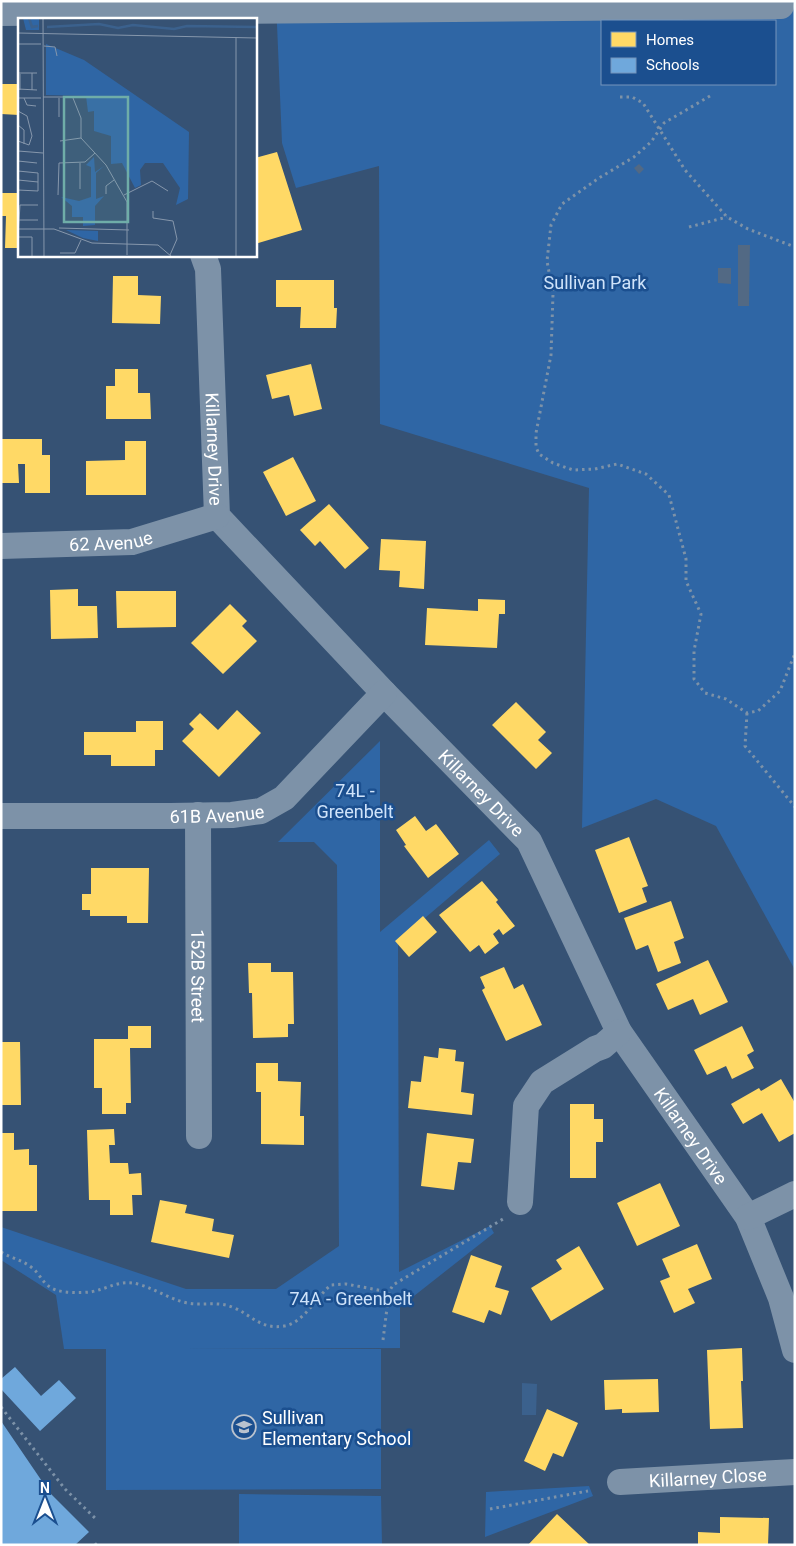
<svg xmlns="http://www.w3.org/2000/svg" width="796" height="1546" viewBox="0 0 796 1546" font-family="Roboto,sans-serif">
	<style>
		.green { fill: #2f66a5; fill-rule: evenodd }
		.water { fill: #3b618d }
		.homes { fill: #ffd966 }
		.schools { fill: #6fa8dc }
		.building { fill: #526984 }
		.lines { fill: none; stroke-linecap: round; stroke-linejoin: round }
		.path { stroke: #7d92a8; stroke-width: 3; stroke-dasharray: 2.5 4; stroke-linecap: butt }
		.minor { stroke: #7d92a8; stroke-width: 26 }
		.labels { text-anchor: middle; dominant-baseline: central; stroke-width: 5; stroke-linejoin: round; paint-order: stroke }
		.park-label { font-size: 18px; fill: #cfe3fa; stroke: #1b4f8f }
		.street-label { font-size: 18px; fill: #fff; stroke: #1b4f8f }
		.poi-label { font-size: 18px; fill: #fff; stroke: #1b4f8f; text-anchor: start }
		.inset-river { fill: none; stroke: #3b618d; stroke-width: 2.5 }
		.inset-road { fill: none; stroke: #8697ac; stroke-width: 1 }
		.view { fill: #6fada8; fill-opacity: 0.15; stroke: #6fada8; stroke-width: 2.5 }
		.inset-edge { fill: none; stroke: #fff; stroke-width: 2.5 }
	</style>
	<rect width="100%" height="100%" fill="#365274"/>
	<path class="green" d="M276,1H795V970L716,826L656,799L582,828L589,488L380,424L379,166L296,188L282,143ZM602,21H775V84H602Z
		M380,741V932L489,840L500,854L398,941L399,1272L490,1226L494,1233L400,1307V1348L179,1349H381V1489L106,1490V1349H64L56,1295L1,1260V1227L186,1289H276L339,1246L337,865L314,842H278Z
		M589,1486L593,1496L485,1537L486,1492Z
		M239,1494L381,1496L382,1545H239Z"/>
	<path class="water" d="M522,1383L537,1384L536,1415H522Z"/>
	<path class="homes" d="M1,84H19V115L1,114Z
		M277,152L302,230L255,244V158Z
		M1,193H19V248H5L6,216H1Z
		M113,276H138V295L161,296L160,324L112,323Z
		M276,280H334V308H337L336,328H300L301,307H276Z
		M311,364L322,409L294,416L289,395L272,399L266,375Z
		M115,369H138V393H150L151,419H106V386H115Z
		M1,439H42V455H50V493H25V464H18L19,483H1Z
		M125,441H146V495H86V461L125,460Z
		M293,457L316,501L286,516L263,472Z
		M329,504L369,548L345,569L320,541L315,546L300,530Z
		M381,539L426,541L424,589L399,587L400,571L379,570Z
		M78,589V606H97L98,638L51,639L50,590Z
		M116,591H176V627L117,628Z
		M478,599L505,600V614H499L497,648L425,645L427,608L478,611Z
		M230,604L247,621L242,626L257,641L223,674L191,643Z
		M516,702L546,732L538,740L552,753L536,769L492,725Z
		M237,710L261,733L219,777L182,741L194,729L189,724L200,713L218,730Z
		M136,721H163V750H155V766H111V755H84V732H136Z
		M415,816L426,831L436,824L459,854L428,878L404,846L406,845L396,830Z
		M629,837L648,886L642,888L647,902L619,913L595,850Z
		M91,868H149L148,923H127V916H90V910H82V894H91Z
		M482,881L498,900L496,902L515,926L503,935L499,929L493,934L499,943L485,954L479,945L470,952L439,915Z
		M671,901L684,938L674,942L681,963L658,972L648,945L636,950L624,918Z
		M423,916L437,932L409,957L395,941Z
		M708,960L728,1002L700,1015L693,999L668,1010L656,984Z
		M248,963H271V972H293L294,1024H288V1037L253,1038L252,993H249Z
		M504,967L514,989L523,984L542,1025L506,1041L482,990L485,988L480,977Z
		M128,1026H151V1048H130L131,1103H126V1114H102V1088H94V1039H128Z
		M742,1026L754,1051L747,1055L754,1068L732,1079L726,1066L707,1075L694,1050Z
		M1,1042H20L21,1105H1Z
		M439,1048L456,1050L455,1061L464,1062L461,1092L474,1094L472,1115L408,1108L411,1081L421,1082L424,1056L438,1058Z
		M256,1063H278V1081L301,1082L300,1116H304V1145L261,1144V1092H256Z
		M781,1079L795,1103V1133L779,1142L762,1113L743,1124L731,1104L759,1088L761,1091Z
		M570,1104H594V1119H603V1142H596V1178H570Z
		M114,1129L115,1145H109L110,1163H128L129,1174L141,1173L142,1195H132L133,1215H110V1200H89L87,1130Z
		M1,1133H14V1150L29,1149V1165H37V1211H1Z
		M427,1133L474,1139L471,1163L458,1162L454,1190L421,1186Z
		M660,1183L680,1226L637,1246L617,1203Z
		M160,1200L187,1205L185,1213L214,1219L212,1231L234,1235L229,1258L151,1242Z
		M697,1244L712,1279L688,1289L695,1303L674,1313L660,1281L670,1277L662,1259Z
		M579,1246L604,1289L551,1321L531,1288L562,1269L556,1260Z
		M471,1255L502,1266L495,1287L509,1291L501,1315L489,1310L484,1323L452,1312Z
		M742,1348L743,1381H741L743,1428L710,1429L707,1350Z
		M658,1379L659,1412L622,1413V1409L605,1410L604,1380Z
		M547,1409L578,1423L563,1457L553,1453L545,1471L524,1461Z
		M557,1514L590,1545H528Z
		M720,1517L769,1518L768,1545H698V1532L720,1533Z"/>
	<path class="schools" d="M15,1367L41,1396L59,1380L76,1398L40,1431L1,1389V1379Z
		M1,1421L50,1493L89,1532L75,1545H1Z"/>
	<path class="building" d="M639,164L644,169L639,174L634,168Z
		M738,245H750L749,306H738Z
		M718,268H731V284L718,283Z"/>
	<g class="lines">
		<path class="path" d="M710,96L664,123L651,142L634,157L599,178L562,204L551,225L547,261L553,294L551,355L536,433V447L539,454L553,463L573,470L595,469L617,464L646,474L669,495L686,559V581L701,614L694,651V679L705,693L726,699L747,713L758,711L780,691L795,653
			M620,97H632L643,103L685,170L727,217L748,229L795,247
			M689,227L727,217
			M747,713L745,746L795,807
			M1,1252C11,1258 22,1260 31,1267C41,1274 42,1285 56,1290C65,1293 80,1293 90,1292C109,1289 120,1278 141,1285C157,1290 170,1299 187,1303C202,1306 217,1301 232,1307C251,1314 260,1330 284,1326C304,1323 316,1297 331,1285L346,1284L389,1292
			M383,1340L389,1292L393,1285L503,1219
			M1,1407L65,1489L95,1518
			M490,1509L588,1491
			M95,1545L100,1541"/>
		<g class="minor">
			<path d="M1,13L781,6"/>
			<path id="s1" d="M203,255L208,269L217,516L384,693L529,841L619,1032L748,1217L781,1298L795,1350"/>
			<path id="s2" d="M1,546L132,542L217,516"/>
			<path id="s3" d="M198,815L199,1136"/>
			<path id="s4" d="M1,816H170L232,815L261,811L284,798L384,693"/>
			<path d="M520,1202L526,1106L542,1082L595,1049L603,1046L619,1032"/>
			<path d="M748,1217L795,1194"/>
			<path id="s5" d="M620,1482L795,1472"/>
		</g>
	</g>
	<defs>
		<g id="school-ring" transform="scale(1.25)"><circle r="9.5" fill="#1b4f8f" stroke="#b9c2ce" stroke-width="1.5"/><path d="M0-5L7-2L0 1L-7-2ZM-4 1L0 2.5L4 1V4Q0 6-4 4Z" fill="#b9c2ce"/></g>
	</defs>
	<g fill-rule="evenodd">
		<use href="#school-ring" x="244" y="1427"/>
	</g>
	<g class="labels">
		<g class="park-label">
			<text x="595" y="282">Sullivan Park</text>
			<text x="355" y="790">74L -<tspan x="355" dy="21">Greenbelt</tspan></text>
			<text x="351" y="1298">74A - Greenbelt</text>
		</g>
		<g class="street-label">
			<text stroke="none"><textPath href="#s1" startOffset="195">Killarney Drive</textPath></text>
			<text stroke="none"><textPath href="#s2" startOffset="110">62 Avenue</textPath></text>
			<text stroke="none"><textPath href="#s1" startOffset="645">Killarney Drive</textPath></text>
			<text stroke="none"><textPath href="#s4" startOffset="216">61B Avenue</textPath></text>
			<text stroke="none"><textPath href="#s3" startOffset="161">152B Street</textPath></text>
			<text stroke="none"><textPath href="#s1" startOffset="1050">Killarney Drive</textPath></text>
			<text stroke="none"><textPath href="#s5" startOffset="88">Killarney Close</textPath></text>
		</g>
		<g class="poi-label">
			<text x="262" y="1417">Sullivan<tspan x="262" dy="21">Elementary School</tspan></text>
		</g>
	</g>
	<g transform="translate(18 18)">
		<rect width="239" height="239" fill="#365274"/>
		<path d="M5,0H21V12H8ZM28,26L66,42L171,114L170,181L158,187L162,170L145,145H127L122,152L123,167L117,170L104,145L93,146V118L76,113V93L70,94L68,78L28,77ZM76,139L77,154L86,148L78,155V181L86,178L77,188V207L65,208V199H54V188L43,179L61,183L73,179V149L68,147ZM48,212L80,213V223L65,220Z" fill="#2f66a5"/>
		<path class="inset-river" d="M11,0L14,9L20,8M29,9L81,6L100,10L115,7L156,11L169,8L239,9"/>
		<path class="inset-road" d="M25,0L26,239M0,15L239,20M218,19V239M0,26H23M26,28L37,29L39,38M0,55H19M14,55V72M2,56V72M0,71L19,72M25,79H109M0,80H23M6,80L9,87L18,88M41,80V99M55,80L63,100V120L88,147L109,184V237M0,93L9,98L14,118L11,127L0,123M0,107L6,112V126M42,123L63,120M0,133L25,135M0,143L19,145M62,145V171M0,153L20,155V173L0,172M0,162L20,164M88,176V168L96,162M40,177L41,145L67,144L77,135M106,177L134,163L150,173M135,193V200L155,203M1,202H20M41,210L111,212M0,211H36L74,225L140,227L154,239M0,219L2,187H20M1,219H14V239M42,235H57L63,222M152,237L159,221L155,203"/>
		<path class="view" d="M46,79H110V204H46Z"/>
		<rect width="239" height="239" class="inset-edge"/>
	</g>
	<rect width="796" height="1546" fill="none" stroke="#ffffff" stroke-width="5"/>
	<rect x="601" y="20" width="175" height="65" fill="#1b4f8f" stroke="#7695bc"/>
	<rect x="611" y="32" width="25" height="15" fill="#ffd966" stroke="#7695bc"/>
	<text x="646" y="45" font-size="15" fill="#ffffff">Homes</text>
	<rect x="611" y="58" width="25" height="15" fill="#6fa8dc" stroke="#7695bc"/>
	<text x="646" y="70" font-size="15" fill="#ffffff">Schools</text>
	<g transform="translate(45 1501)" stroke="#1b4f8f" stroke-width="4" paint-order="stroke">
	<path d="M0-4L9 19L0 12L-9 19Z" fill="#ffffff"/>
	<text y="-8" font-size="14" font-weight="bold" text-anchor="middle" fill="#ffffff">N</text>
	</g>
</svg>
